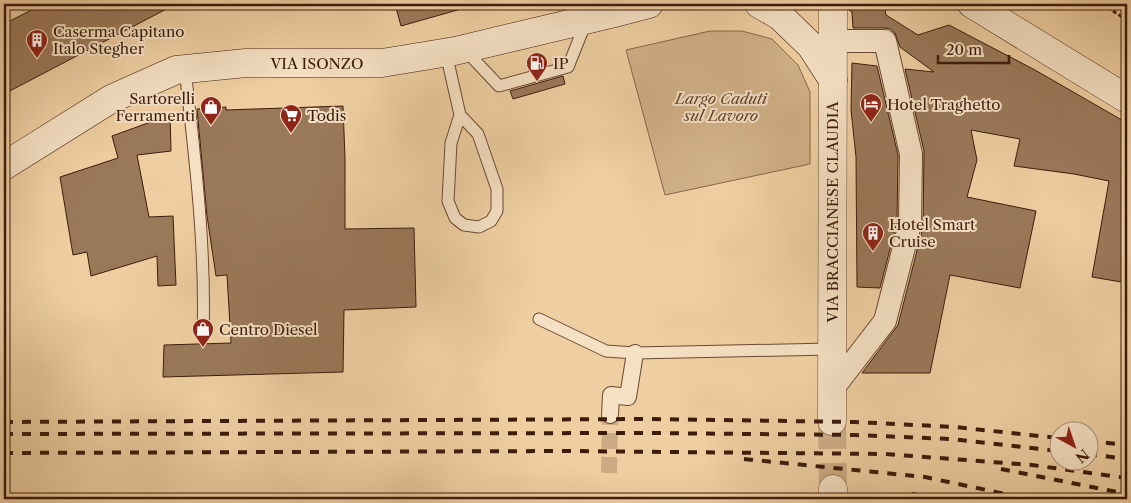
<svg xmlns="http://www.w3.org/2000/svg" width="1131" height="503" viewBox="0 0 1131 503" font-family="'Libre Caslon Text',serif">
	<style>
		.green { fill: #d1b188; stroke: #87664a }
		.building { fill: #9a795a; stroke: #3d1c0c }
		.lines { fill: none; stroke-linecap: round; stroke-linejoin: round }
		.pedestrian-tunnel { stroke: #cbab84; stroke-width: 16; stroke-dasharray: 16 8; stroke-linecap: butt }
		.tertiary-tunnel { stroke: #cbab84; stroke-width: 28; stroke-dasharray: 28 14; stroke-linecap: butt }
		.service-casing { stroke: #6a4932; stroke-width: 13 }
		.pedestrian-casing { stroke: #6a4932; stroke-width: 18 }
		.minor-casing { stroke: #6a4932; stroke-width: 24 }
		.tertiary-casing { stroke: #6a4932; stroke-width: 29 }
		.secondary-casing { stroke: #3d1c0c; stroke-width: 29 }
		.path { stroke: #3d1c0c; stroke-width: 3; stroke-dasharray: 4 2.5; stroke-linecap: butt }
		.service { stroke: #f5e0c3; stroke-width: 11 }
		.pedestrian { stroke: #f5e0c3; stroke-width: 16 }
		.minor { stroke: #f5e0c3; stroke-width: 22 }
		.tertiary { stroke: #f5e0c3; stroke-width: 28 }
		.secondary { stroke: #f5e0c3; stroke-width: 28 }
		.rail { stroke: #3d1c0c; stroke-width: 4; stroke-dasharray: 9 9; stroke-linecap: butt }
		.labels { text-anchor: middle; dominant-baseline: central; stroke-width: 4; stroke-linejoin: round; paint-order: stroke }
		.poi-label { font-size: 15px; fill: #3d1c0c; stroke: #f5e0c3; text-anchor: start }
		.street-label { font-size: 15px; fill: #3d1c0c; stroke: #f5e0c3 }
		.park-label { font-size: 15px; font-style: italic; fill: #62412b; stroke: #f5e0c3 }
	</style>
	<rect width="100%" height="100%" fill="#efcfa2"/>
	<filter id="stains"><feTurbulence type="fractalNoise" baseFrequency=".004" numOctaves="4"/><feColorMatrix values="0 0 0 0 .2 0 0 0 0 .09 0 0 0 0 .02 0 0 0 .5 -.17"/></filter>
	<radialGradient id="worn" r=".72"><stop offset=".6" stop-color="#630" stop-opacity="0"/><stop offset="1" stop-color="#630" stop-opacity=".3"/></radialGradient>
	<path class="green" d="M710,31H742L772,39L798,65L810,92V164L665,195L626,50Z"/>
	<path class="building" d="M43,4H176L4,94V24Z
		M395,4H460L461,9L401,26Z
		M849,4H884L886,15L918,35L949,25L1035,70L1127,123V283L1092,277L1109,181L1074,174L1014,166L1020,139L971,130L977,160L967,197L1036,211L1020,288L950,275L930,373H862L898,325L923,227L924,151L905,69L934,72L900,47L895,33L891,29L885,28H853L852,12L849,10Z
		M852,63L877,66L898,155L897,222L880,288L857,287L856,157L851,110Z
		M563,76L565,84L513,99L510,91Z
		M343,106L345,158V229L414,228L416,307L344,310L343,372L163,377L164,345L231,343L227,275L216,276L207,216L197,109L226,107V110Z
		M170,115L171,151L137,155L149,217L173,216L176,285L158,286L157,256L91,276L87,252L73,255L60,177L118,158L112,136Z"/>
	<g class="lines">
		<path class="pedestrian-tunnel" d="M609,473L610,415"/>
		<path class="tertiary-tunnel" d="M832,421L833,489"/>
		<g class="service-casing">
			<path id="service" d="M465,50L499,86L568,67L586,22
				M446,53L460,115L451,143L448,201L455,218L464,225L479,227L491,221L497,211V189L478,134L460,115
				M185,69C195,158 206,247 203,337
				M539,319L606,351L635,353L831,349"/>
		</g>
		<g class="pedestrian-casing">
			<path id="pedestrian" d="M610,415L611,395L628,397L635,353"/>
		</g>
		<g class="minor-casing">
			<path id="minor" d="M831,391L885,321L910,224L911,154L885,41H834"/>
		</g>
		<g class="tertiary-casing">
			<path id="tertiary" d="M832,421L833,4
				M833,499V489"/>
		</g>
		<g class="secondary-casing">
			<path id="secondary" d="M759,4L780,16L811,46L833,80
				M972,4L1127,99
				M4,166L111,99L176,70L246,63H382L455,51L611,14L649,4"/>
		</g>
		<path class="path" d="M1102,4L1127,20"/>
		<use href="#service" class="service"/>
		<use href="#pedestrian" class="pedestrian"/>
		<use href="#minor" class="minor"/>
		<use href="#tertiary" class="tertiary"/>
		<use href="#secondary" class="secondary"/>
		<path class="rail" d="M4,422L651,419L855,422L955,427L1058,438
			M4,434L649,433L854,435L951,439L1058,451
			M1088,441L1127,445
			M4,453L567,451L885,454L1032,465L1127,478
			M1088,454L1127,459
			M744,459L925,477L1029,499
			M1001,469L1127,494
			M912,494L935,499"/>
	</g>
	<defs>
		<g id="building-pin" transform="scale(1.125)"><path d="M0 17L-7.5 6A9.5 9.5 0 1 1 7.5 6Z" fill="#8f2418" stroke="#f5e0c3"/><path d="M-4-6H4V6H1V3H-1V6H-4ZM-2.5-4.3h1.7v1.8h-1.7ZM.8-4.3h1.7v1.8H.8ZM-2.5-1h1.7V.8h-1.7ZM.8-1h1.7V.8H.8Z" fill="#fff"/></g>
		<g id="fuel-pin" transform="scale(1.125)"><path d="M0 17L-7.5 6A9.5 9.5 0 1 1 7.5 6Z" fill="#8f2418" stroke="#f5e0c3"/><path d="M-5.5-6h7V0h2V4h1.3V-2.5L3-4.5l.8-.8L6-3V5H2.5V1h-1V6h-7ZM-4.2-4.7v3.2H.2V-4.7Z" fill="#fff"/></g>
		<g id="hotel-pin" transform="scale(1.125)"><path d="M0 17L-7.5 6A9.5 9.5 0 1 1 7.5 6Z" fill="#8f2418" stroke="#f5e0c3"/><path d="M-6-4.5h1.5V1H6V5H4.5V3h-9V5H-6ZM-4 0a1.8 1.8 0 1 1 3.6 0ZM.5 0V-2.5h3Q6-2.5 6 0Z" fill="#fff"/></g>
		<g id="shop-pin" transform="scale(1.125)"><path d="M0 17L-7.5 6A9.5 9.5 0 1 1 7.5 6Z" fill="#8f2418" stroke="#f5e0c3"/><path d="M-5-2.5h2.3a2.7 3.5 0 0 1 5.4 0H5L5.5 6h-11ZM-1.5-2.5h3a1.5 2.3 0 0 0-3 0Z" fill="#fff"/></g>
		<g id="supermarket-pin" transform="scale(1.125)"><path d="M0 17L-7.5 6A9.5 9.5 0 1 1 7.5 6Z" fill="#8f2418" stroke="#f5e0c3"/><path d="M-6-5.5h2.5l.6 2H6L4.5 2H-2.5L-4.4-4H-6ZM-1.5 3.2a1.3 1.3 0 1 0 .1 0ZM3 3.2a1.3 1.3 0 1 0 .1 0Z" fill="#fff"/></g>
	</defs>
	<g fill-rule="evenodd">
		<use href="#building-pin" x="37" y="40"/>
		<use href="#fuel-pin" x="537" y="63"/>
		<use href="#hotel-pin" x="871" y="104"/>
		<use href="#shop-pin" x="211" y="107"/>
		<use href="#supermarket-pin" x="291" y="115"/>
		<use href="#building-pin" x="873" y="233"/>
		<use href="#shop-pin" x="203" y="329"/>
	</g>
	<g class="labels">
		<g class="poi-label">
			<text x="53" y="31">Caserma Capitano<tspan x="53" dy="17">Italo Stegher</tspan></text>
			<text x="553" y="63">IP</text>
			<text x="195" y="98" text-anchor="end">Sartorelli<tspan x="195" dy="17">Ferramenti</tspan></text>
			<text x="887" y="104">Hotel Traghetto</text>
			<text x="307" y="115">Todis</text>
			<text x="889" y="224">Hotel Smart<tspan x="889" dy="17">Cruise</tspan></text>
			<text x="219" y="329">Centro Diesel</text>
		</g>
		<g class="street-label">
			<text x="317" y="63">VIA ISONZO</text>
			<text transform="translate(832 212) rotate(-90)">VIA BRACCIANESE CLAUDIA</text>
		</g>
		<g class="park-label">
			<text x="721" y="98">Largo Caduti<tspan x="721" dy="17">sul Lavoro</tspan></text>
		</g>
	</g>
	<rect width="1131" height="503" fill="none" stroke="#efcfa2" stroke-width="20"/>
	<rect x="5" y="5" width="1121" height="493" fill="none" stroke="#3d1c0c" stroke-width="2.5"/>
	<rect x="10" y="10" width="1111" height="483" fill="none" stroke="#3d1c0c"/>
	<g transform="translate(1074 446) rotate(140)"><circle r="24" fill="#f5e0c3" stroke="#ab927a"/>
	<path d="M0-4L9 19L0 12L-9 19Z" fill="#8f2418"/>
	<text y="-8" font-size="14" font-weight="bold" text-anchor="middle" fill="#3d1c0c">N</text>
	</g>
	<path d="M938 55v8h71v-8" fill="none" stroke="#3d1c0c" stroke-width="2.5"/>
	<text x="946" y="55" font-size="15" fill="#3d1c0c" stroke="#f5e0c3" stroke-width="4" paint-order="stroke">20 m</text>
	<rect width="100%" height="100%" filter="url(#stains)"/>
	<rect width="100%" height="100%" fill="url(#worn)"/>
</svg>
